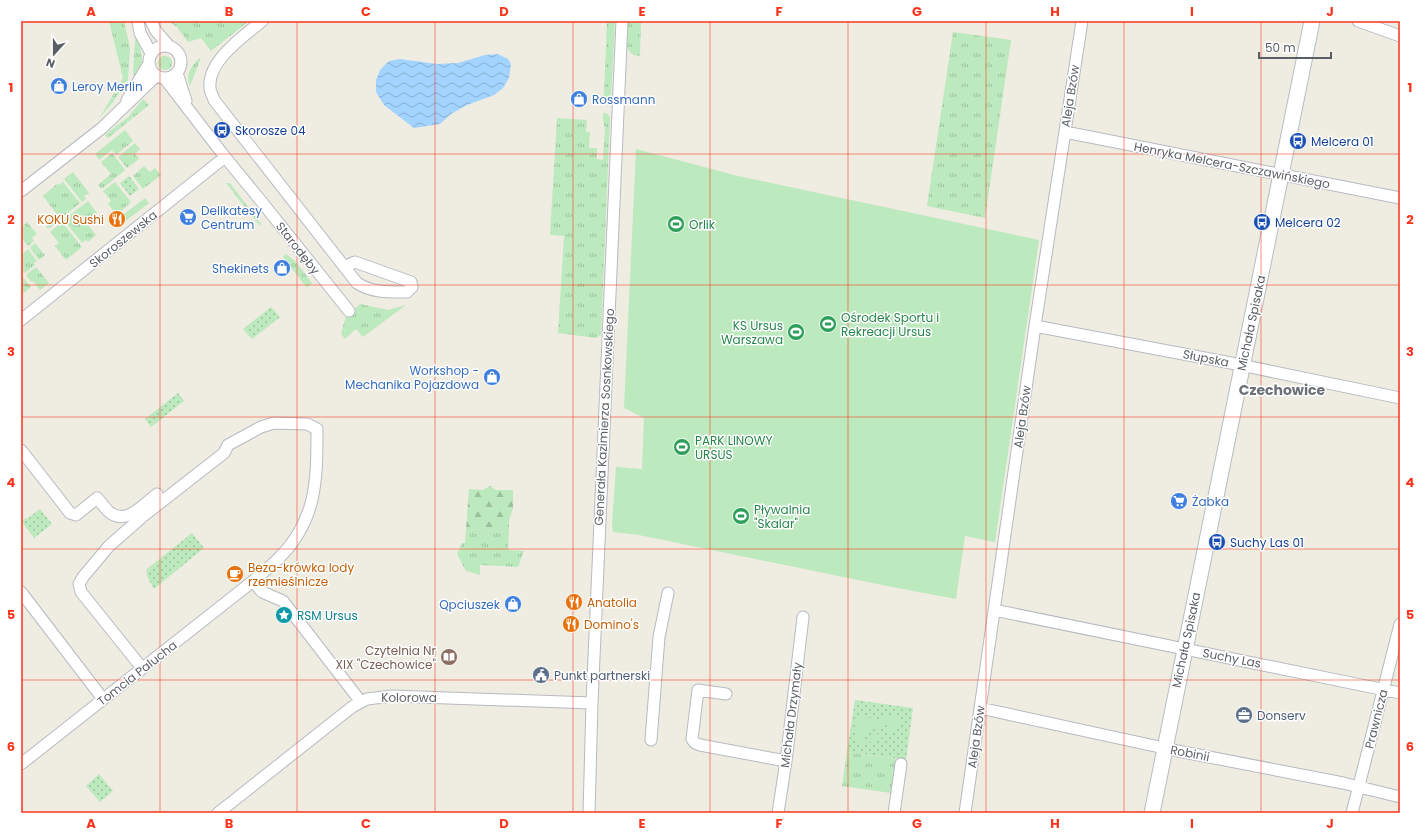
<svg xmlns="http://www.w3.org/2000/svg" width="1421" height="834" viewBox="0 0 1421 834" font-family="Poppins,sans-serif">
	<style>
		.grass { fill: url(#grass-tufts) }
		.forest { fill: url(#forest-firs) }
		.park { fill: url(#park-dots) }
		.garden { fill: #bce9bd; fill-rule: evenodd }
		.water { fill: url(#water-waves) }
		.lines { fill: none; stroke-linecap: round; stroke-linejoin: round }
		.street-casing { stroke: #b7bac0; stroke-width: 13 }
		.secondary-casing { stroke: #b8bcc2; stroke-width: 17 }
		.street { stroke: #fff; stroke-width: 11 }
		.secondary { stroke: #fff; stroke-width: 15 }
		.grid { fill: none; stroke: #fb331c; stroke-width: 1; stroke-opacity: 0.55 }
		.labels { text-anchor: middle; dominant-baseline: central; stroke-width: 3; stroke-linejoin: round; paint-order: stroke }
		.shop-label { font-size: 12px; fill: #366cbe; stroke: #fff; text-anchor: start }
		.street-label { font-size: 12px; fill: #5a5f65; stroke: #fff }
		.transit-label { font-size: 12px; fill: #164399; stroke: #fff; text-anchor: start }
		.food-label { font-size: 12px; fill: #c56008; stroke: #fff; text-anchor: start }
		.leisure-label { font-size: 12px; fill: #27864d; stroke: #fff; text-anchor: start }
		.culture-label { font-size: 12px; fill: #0d838f; stroke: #fff; text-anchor: start }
		.education-label { font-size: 12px; fill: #785e54; stroke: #fff; text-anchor: end }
		.service-label { font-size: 12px; fill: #4e5e75; stroke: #fff; text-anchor: start }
		.quarter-label { font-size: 14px; font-weight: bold; fill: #6b7177; stroke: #fff }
		.neatline { fill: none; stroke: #fb331c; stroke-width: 1.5 }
		.grid-label { font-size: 13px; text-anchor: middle; font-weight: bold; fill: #fb331c }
	</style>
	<defs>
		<pattern id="grass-tufts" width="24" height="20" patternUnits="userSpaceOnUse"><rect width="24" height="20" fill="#bce9bd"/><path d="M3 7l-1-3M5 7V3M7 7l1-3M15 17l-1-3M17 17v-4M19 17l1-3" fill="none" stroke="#9cc09d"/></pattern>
		<pattern id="forest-firs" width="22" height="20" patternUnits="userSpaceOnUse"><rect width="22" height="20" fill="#bce9bd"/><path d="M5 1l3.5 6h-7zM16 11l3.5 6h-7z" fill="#9cc09d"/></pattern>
		<pattern id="park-dots" width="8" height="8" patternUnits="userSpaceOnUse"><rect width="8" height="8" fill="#bce9bd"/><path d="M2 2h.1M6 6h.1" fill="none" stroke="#9cc09d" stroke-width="1.8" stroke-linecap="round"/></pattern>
		<pattern id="water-waves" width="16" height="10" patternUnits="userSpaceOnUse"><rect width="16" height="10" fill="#a2d4ff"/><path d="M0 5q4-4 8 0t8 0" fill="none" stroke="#87afd2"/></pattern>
	</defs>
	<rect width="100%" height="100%" fill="#efece2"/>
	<path class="grass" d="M109,21H124L130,48L128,80L113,102L100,117L123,78Z
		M168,21H249L211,51L201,38L188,42L177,27Z
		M607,21H615L611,98L608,100L603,101L602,97L604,93Z
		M627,21H641L640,56C621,55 626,34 627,21Z
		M953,32L1011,40L985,218L927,206Z
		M135,39H138C142,59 146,58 135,77L133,74Z
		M158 63a7 7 0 1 1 14 0a7 7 0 1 1-14 0Z
		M200,58V60L190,86C185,76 191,65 200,58Z
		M143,99L149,105L108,138L105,135L128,117Z
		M603,113H606L610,117L601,335L596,338L558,333L564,236L550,235L557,118L587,120L586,132H590L589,148H597V159L603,160L605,128L603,121Z
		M125,130L133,141L116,155L112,150L99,160L95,154Z
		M135,143L140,149L135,154L139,159L127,168L118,157Z
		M112,153L125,170L102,189L98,185L111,174L101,162Z
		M144,166L150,172L155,168L161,175L143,189L133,176Z
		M73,172L89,193L84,196L86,199L82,202L64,179Z
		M63,182L80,203L48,229L46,227L59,217L43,196L57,184L59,185Z
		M115,182L131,202L117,215L108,204L111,201L103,191Z
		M226,183H230L261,224L260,226Z
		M145,198L149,203L123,223L119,218Z
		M88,201L97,213L86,222L96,235L88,242L86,240L82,243L64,220Z
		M27,222L37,234L32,238L34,241L28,246L21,237V227Z
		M62,222L82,247L66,260L55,246L59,243L50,232Z
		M35,243L45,255L39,260L30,248Z
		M28,249L37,261L34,263L35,265L25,273L21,269V255Z
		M286,254L296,262L312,283L307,288L283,257Z
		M36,267L49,283L40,290L33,281L31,282L26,275Z
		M21,275L31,287L21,295Z
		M360,304L388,310L406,305L363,337L356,329L345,339L341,334L346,316Z
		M466,529L509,532L508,550L524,551L518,567L480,565V575L466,571L457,554L462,543H465Z
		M847,752L896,759L891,793L842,786Z"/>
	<path class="forest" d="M490,486L496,490H513V508L509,520V532L466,529L469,489L483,490Z"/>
	<path class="park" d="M129,176L139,189L130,196L120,183Z
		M271,307L280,317L252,339L243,329Z
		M178,393L184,401L151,427L145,419Z
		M40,509L52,524L34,538L21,521L26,518L27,519Z
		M192,533L204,548L154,589C151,583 145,576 147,569Z
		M855,700L913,708L906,760L847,752Z
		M99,774L113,791L100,802L86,786Z"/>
	<path class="garden" d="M636,149L738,176L1039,240L995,542L965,536L956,599L887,586L639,535L613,532L612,525L616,467L642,469L644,418L624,408Z
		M894,714C901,714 904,720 900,725L885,734L884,737L882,738L880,737L863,746C861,744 859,744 857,742C855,738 856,722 858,718L865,716L877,720ZM884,725L889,726L890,727L875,736L864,741L862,739L863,735L880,726Z"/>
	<path class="water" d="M498,54L508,59L511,64L509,78L503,88L494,95L467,105L451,114L440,124L414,128L384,105L376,92V80L380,70L389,61L400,59L437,64L458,63L485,55Z"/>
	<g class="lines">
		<g class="street-casing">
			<path id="street" d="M138,21L140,33L151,53
				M151,21L156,31L169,46
				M262,21C244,36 207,61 210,88C210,92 213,96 214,100L357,283C372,293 391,292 407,292L412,287L411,282L355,262L344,267
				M1358,21L1400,36
				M149 62a16 16 0 1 1 32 0a16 16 0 1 1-32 0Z
				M177,73L186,101
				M165,79L225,157L261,201L349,311
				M127,100L148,65
				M1065,132L1400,198
				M21,191L102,128L156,76
				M21,320L225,157
				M1035,326L1231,363L1400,398
				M21,450L70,513L76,515L97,498C101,502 104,507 108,511C125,527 143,505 157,494
				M21,592L103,699
				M994,610L1400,693
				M142,668L81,592L79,584L83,577L109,546L142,517L224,453L228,445L261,427L274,423L307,424L317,429C317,480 317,521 278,559C270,567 261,574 253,581
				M726,694L698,690L692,739L695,743L700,745L786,761
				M980,708L1178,751L1343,783L1400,797
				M651,740L659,637L668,593
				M21,764L253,581L262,592L283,601L361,702
				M218,813L352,707L367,699L392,696L592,703
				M589,813L592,703L622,21
				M778,813L786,761L803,617
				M894,813L901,764
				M965,813L1035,326L1082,21
				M1352,813L1400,624"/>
		</g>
		<g class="secondary-casing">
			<path id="secondary" d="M1152,813L1312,21"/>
		</g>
		<use href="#street" class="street"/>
		<use href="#secondary" class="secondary"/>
	</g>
	<path class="grid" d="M160,21V813M297,21V813M435,21V813M573,21V813M710,21V813M848,21V813M986,21V813M1124,21V813M1261,21V813M21,154H1400M21,285H1400M21,417H1400M21,549H1400M21,680H1400"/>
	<defs>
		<g id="shop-disc" transform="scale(0.9)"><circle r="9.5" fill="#3f7fe0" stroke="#fff"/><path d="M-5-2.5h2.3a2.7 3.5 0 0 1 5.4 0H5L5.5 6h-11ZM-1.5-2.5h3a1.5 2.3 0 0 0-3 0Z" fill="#fff"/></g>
		<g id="bus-disc" transform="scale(0.9)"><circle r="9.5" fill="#1a4fb4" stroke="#fff"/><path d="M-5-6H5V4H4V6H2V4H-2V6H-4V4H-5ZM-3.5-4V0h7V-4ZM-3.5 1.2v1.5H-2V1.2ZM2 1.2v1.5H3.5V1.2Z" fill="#fff"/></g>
		<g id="supermarket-disc" transform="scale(0.9)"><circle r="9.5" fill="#3f7fe0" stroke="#fff"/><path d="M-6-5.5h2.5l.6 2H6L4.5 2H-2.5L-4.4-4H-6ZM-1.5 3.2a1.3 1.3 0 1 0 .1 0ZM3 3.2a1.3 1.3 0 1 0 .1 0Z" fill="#fff"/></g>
		<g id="restaurant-disc" transform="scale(0.9)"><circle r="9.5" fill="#e8710a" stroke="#fff"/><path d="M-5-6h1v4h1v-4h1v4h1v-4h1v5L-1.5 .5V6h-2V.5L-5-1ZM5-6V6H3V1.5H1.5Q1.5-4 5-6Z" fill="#fff"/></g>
		<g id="stadium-disc" transform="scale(0.9)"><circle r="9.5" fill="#2e9e5b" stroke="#fff"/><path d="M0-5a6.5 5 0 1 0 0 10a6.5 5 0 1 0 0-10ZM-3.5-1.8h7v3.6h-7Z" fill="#fff"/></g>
		<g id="cafe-disc" transform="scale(0.9)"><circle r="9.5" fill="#e8710a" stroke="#fff"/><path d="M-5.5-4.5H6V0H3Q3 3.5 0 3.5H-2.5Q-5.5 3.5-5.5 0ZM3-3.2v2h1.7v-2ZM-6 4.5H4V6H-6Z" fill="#fff"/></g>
		<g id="sight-disc" transform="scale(0.9)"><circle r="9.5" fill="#0f9aa8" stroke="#fff"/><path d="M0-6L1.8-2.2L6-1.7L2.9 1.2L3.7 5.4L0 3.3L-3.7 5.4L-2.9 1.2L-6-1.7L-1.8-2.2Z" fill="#fff"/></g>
		<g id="library-disc" transform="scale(0.9)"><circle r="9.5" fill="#8d6e63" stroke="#fff"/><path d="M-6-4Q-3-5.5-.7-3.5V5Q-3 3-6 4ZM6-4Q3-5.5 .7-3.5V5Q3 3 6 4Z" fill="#fff"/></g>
		<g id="civic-disc" transform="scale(0.9)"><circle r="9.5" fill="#5c6f8a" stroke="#fff"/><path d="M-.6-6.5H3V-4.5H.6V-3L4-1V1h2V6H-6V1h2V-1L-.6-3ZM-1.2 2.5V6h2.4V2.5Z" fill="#fff"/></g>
		<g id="office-disc" transform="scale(0.9)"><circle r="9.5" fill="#5c6f8a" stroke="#fff"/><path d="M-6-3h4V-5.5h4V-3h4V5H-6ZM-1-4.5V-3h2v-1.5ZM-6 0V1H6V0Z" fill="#fff"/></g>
	</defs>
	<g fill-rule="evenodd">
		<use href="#shop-disc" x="59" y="86"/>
		<use href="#shop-disc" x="579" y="99"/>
		<use href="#bus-disc" x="222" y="130"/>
		<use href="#bus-disc" x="1298" y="141"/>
		<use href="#supermarket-disc" x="188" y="217"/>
		<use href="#restaurant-disc" x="117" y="219"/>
		<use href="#bus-disc" x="1262" y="222"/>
		<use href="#stadium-disc" x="676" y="224"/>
		<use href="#shop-disc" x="282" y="268"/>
		<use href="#stadium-disc" x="828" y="324"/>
		<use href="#stadium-disc" x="796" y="332"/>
		<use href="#shop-disc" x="492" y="377"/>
		<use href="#stadium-disc" x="682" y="447"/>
		<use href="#supermarket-disc" x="1179" y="501"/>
		<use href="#stadium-disc" x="741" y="516"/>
		<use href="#bus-disc" x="1217" y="542"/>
		<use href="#cafe-disc" x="235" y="574"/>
		<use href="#restaurant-disc" x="574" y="602"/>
		<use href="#shop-disc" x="513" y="604"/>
		<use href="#sight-disc" x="284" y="615"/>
		<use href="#restaurant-disc" x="571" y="624"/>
		<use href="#library-disc" x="449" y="657"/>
		<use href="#civic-disc" x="541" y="675"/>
		<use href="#office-disc" x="1244" y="715"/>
	</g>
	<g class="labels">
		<g class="shop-label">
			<text x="72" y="86">Leroy Merlin</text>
			<text x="592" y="99">Rossmann</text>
			<text x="201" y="210">Delikatesy<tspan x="201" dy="14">Centrum</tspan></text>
			<text x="269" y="268" text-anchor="end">Shekinets</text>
			<text x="479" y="370" text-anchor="end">Workshop -<tspan x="479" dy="14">Mechanika Pojazdowa</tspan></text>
			<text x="1192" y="501">Żabka</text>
			<text x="500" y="604" text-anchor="end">Qpciuszek</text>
		</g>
		<g class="street-label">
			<text transform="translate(1070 96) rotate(-81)">Aleja Bzów</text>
			<text transform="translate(1232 165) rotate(11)">Henryka Melcera-Szczawińskiego</text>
			<text transform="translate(123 239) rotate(-39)">Skoroszewska</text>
			<text transform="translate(298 248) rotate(52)">Starodęby</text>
			<text transform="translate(1251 323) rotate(-78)">Michała Spisaka</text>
			<text transform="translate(1206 358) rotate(11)">Słupska</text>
			<text transform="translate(604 417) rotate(-87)">Generała Kazimierza Sosnkowskiego</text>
			<text transform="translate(1022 417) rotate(-82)">Aleja Bzów</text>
			<text transform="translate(1186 640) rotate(-78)">Michała Spisaka</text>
			<text transform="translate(1232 658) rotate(11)">Suchy Las</text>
			<text transform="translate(137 673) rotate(-38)">Tomcia Palucha</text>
			<text x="409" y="697">Kolorowa</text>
			<text transform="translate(791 715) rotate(-83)">Michała Drzymały</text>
			<text transform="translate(1376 719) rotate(-76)">Prawnicza</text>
			<text transform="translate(976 737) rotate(-82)">Aleja Bzów</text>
			<text transform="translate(1190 753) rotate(11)">Robinii</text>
		</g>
		<g class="transit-label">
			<text x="235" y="130">Skorosze 04</text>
			<text x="1311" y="141">Melcera 01</text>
			<text x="1275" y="222">Melcera 02</text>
			<text x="1230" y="542">Suchy Las 01</text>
		</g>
		<g class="food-label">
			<text x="104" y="219" text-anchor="end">KOKU Sushi</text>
			<text x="248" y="567">Beza-krówka lody<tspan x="248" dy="14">rzemieślnicze</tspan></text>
			<text x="587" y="602">Anatolia</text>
			<text x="584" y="624">Domino's</text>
		</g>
		<g class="leisure-label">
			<text x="689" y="224">Orlik</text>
			<text x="841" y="317">Ośrodek Sportu i<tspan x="841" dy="14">Rekreacji Ursus</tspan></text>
			<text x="783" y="325" text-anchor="end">KS Ursus<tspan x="783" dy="14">Warszawa</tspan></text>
			<text x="695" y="440">PARK LINOWY<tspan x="695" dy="14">URSUS</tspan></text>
			<text x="754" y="509">Pływalnia<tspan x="754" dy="14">"Skalar"</tspan></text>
		</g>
		<g class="culture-label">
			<text x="297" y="615">RSM Ursus</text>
		</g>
		<g class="education-label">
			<text x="436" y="650">Czytelnia Nr<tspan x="436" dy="14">XIX "Czechowice"</tspan></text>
		</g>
		<g class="service-label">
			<text x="554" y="675">Punkt partnerski</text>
			<text x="1257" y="715">Donserv</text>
		</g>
		<g class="quarter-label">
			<text x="1282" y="390">Czechowice</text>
		</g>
	</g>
	<rect width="1421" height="834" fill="none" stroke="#ffffff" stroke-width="44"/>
	<g transform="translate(54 54) rotate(201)" stroke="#ffffff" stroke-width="3" paint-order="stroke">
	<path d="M0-3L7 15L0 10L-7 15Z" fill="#5a5f65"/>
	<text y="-6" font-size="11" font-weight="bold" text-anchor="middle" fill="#5a5f65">N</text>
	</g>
	<path d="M1259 52v6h72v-6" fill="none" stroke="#5a5f65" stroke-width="2"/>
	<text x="1265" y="52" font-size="12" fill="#5a5f65" stroke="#ffffff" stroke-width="3" paint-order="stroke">50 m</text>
	<rect x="22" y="22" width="1377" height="790" class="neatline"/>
	<g class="grid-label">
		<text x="91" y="16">A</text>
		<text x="229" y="16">B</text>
		<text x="366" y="16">C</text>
		<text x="504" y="16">D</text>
		<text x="642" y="16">E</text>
		<text x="779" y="16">F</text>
		<text x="917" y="16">G</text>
		<text x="1055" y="16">H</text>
		<text x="1192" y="16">I</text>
		<text x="1330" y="16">J</text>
		<text x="11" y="92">1</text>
		<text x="1410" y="92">1</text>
		<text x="11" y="224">2</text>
		<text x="1410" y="224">2</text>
		<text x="11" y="356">3</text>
		<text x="1410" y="356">3</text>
		<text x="11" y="487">4</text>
		<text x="1410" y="487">4</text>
		<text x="11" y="619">5</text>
		<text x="1410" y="619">5</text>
		<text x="11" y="751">6</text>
		<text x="1410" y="751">6</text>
		<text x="91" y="828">A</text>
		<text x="229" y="828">B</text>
		<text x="366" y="828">C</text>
		<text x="504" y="828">D</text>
		<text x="642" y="828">E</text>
		<text x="779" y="828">F</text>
		<text x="917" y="828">G</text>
		<text x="1055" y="828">H</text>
		<text x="1192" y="828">I</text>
		<text x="1330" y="828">J</text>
	</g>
</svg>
